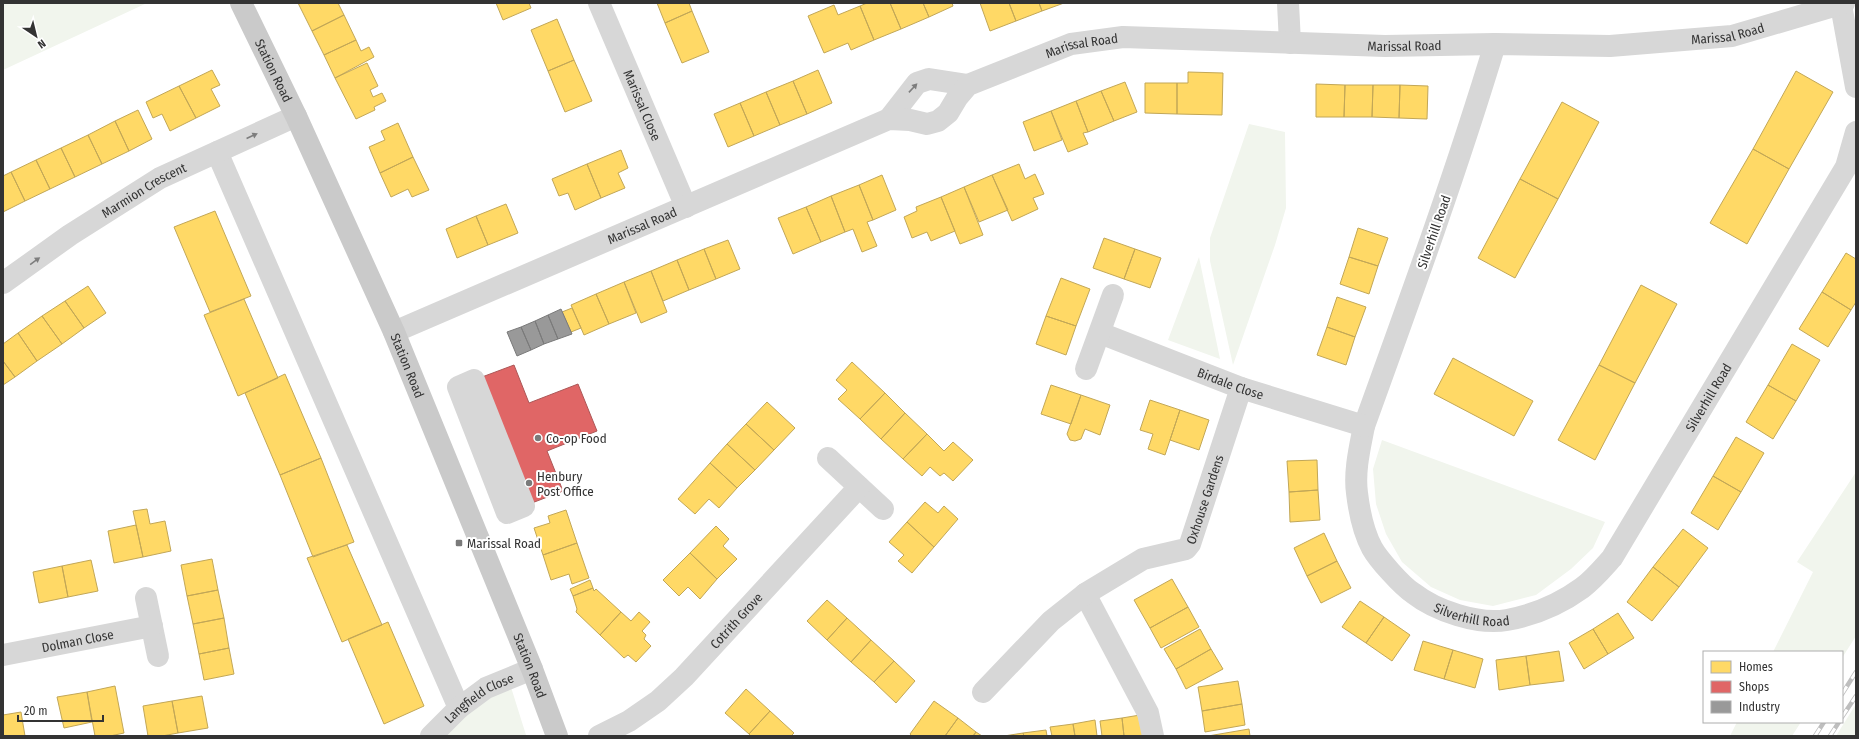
<svg xmlns="http://www.w3.org/2000/svg" width="1859" height="739" viewBox="0 0 1859 739" font-family="'Fira Sans Condensed',sans-serif">
	<style>
		.green { fill: #f1f5ed }
		.homes { fill: #ffd966; stroke: #c2a757 }
		.shops { fill: #e06666; stroke: #ac5757 }
		.industry { fill: #999; stroke: #7a7a7a }
		.lines { fill: none; stroke-linecap: round; stroke-linejoin: round }
		.minor { stroke: #d7d7d7; stroke-width: 22 }
		.major { stroke: #cacaca; stroke-width: 22 }
		.rail-casing { stroke: #bebebe; stroke-width: 4.5 }
		.rail { stroke: #fff; stroke-width: 3; stroke-dasharray: 9; stroke-linecap: butt }
		.oneway { fill: #7d7d7d }
		.poi-dot { fill: #7a7a7a; stroke: #fff; stroke-width: 1.5 }
		.labels { text-anchor: middle; dominant-baseline: central; stroke-width: 4; stroke-linejoin: round; paint-order: stroke }
		.street-label { font-size: 13px; fill: #333; stroke: #fff }
		.poi-label { font-size: 13px; fill: #333; stroke: #fff; text-anchor: start }
	</style>
	<rect width="100%" height="100%" fill="#fff"/>
	<path class="green" d="M3,3H147L3,70Z
		M1249,124L1285,132L1286,208L1275,245L1233,365L1210,261V238Z
		M1199,257L1220,359L1168,340Z
		M1382,440L1605,522L1593,548L1571,569L1536,595L1493,606L1460,600L1431,587L1402,562L1386,534L1376,504L1373,469Z
		M1856,472V636L1842,658V652H1773L1813,572L1797,562Z
		M510,684L526,735L444,736L472,708Z
		M1856,704V736H1836Z
		M1737,722H1801L1792,736H1730Z"/>
	<path class="homes" d="M298,3H338L344,15L312,31Z
		M496,3H529L531,8L503,20Z
		M657,3H689L692,11L665,23Z
		M867,3H890L901,29L874,40L860,6Z
		M890,3H923L929,17L901,29Z
		M923,3H952L953,6L929,17Z
		M980,3H1009L1016,21L990,31Z
		M1009,3H1039L1042,11L1016,21Z
		M1039,3H1064L1042,11Z
		M834,5L838,15L860,6L874,40L851,50L848,43L824,53L808,16Z
		M692,11L709,52L682,63L665,23Z
		M344,15L356,40L324,55L312,31Z
		M557,19L574,60L548,71L531,30Z
		M356,40L361,51L369,47L374,57L335,78L324,55Z
		M574,60L592,101L565,112L548,71Z
		M367,63L378,86L370,90L373,97L382,93L386,101L374,107L375,110L356,119L335,78Z
		M212,70L220,85L211,89L220,106L196,118L179,86Z
		M818,70L832,103L807,114L793,81Z
		M1796,71L1833,92L1789,169L1753,149Z
		M1188,72L1223,73L1222,115L1177,114V83H1188Z
		M793,81L807,114L780,125L766,92Z
		M1125,82L1137,112L1114,121L1101,91Z
		M1145,83H1177V114L1145,113Z
		M1316,84L1345,85L1344,117H1316Z
		M1345,85H1373L1372,117H1344Z
		M1373,85H1400L1399,118L1372,117Z
		M1400,85L1428,86L1427,119L1399,118Z
		M179,86L196,118L170,131L162,114L153,118L146,102Z
		M1101,91L1114,121L1088,132L1076,101Z
		M766,92L780,125L754,136L740,103Z
		M1076,101L1088,132L1083,133L1088,144L1068,152L1051,111Z
		M1562,102L1599,122L1558,199L1520,179Z
		M740,103L754,136L728,147L714,114Z
		M138,110L152,139L129,151L115,121Z
		M1051,111L1062,140L1034,151L1023,122Z
		M115,121L129,151L102,164L88,135Z
		M398,123L413,157L380,173L369,147L385,140L381,131Z
		M88,135L102,164L75,177L61,148Z
		M61,148L75,177L50,189L36,160Z
		M1753,149L1789,169L1747,244L1710,223Z
		M621,150L628,168L618,173L625,188L601,198L587,164Z
		M413,157L429,190L412,197L408,189L391,197L380,173Z
		M36,160L50,189L25,201L11,172Z
		M587,164L601,198L575,210L568,193L559,196L552,179Z
		M1019,164L1025,179L1035,174L1044,194L1033,198L1038,209L1012,221L992,175Z
		M11,172L25,201L3,212V176Z
		M882,175L896,210L873,220L859,185Z
		M992,175L1008,210L979,222L964,187Z
		M1520,179L1558,199L1515,278L1478,258Z
		M859,185L873,220L867,222L877,246L862,252L853,229L845,232L831,196Z
		M964,187L983,235L960,244L941,197Z
		M831,196L845,232L821,242L806,207Z
		M941,197L955,231L931,241L927,232L912,238L904,217L917,211L916,207Z
		M506,204L518,233L488,245L476,216Z
		M806,207L821,242L793,254L778,218Z
		M215,211L251,296L210,312L174,227Z
		M476,216L488,245L457,258L446,229Z
		M1358,228L1388,238L1378,266L1349,257Z
		M1104,238L1135,249L1124,279L1093,268Z
		M728,240L740,269L716,279L704,249Z
		M704,249L716,279L689,290L677,260Z
		M1135,249L1161,258L1150,288L1124,279Z
		M1846,253L1856,259V302L1851,310L1822,292Z
		M1349,257L1378,266L1369,294L1340,284Z
		M677,260L689,290L663,301L651,271Z
		M651,271L667,312L641,323L624,282Z
		M1061,278L1090,289L1076,326L1046,316Z
		M624,282L636,313L609,324L596,294Z
		M1641,285L1677,304L1635,383L1599,365Z
		M88,286L106,313L84,328L65,301Z
		M1822,292L1851,310L1828,347L1799,329Z
		M596,294L609,324L584,335L571,305Z
		M1337,297L1366,307L1355,337L1327,327Z
		M244,299L278,378L238,396L204,315Z
		M65,301L84,328L62,344L42,316Z
		M572,308L581,328L571,332L562,312Z
		M42,316L62,344L37,361L18,333Z
		M1046,316L1076,326L1066,355L1036,344Z
		M1327,327L1355,337L1346,365L1317,355Z
		M18,333L37,361L15,377L3,361V344Z
		M1792,344L1820,360L1796,401L1768,385Z
		M1453,358L1533,401L1514,436L1434,394Z
		M3,361L15,377L3,385Z
		M852,362L885,393L860,419L838,399L847,390L836,380Z
		M1599,365L1635,383L1595,460L1558,440Z
		M285,374L321,458L280,475L245,393Z
		M1051,385L1081,395L1071,424L1041,414Z
		M1768,385L1796,401L1773,439L1746,422Z
		M885,393L905,413L881,439L860,419Z
		M1081,395L1110,405L1100,435L1085,429L1081,439L1075,441L1070,440L1067,434Z
		M1150,400L1180,410L1165,455L1148,449L1153,434L1140,430Z
		M767,402L795,428L774,450L746,424Z
		M1180,410L1209,420L1199,450L1170,440Z
		M905,413L927,434L903,459L881,439Z
		M746,424L774,450L755,470L727,444Z
		M927,434L944,451L953,442L973,460L953,481L944,473L940,476L930,467L922,476L903,459Z
		M1736,437L1764,453L1741,492L1713,476Z
		M727,444L755,470L737,488L710,463Z
		M321,458L354,542L313,557L280,475Z
		M1317,460L1318,490L1289,492L1287,461Z
		M710,463L737,488L719,508L709,499L695,514L678,499Z
		M1713,476L1741,492L1718,530L1691,513Z
		M1318,490L1320,520L1290,522L1289,492Z
		M925,502L938,513L944,506L958,519L934,547L907,522Z
		M147,509L150,524L165,521L171,551L143,557L133,511Z
		M566,510L577,543L543,555L534,528L550,523L548,516Z
		M907,522L934,547L912,573L898,561L904,555L889,542Z
		M136,525L143,557L114,563L108,531Z
		M716,526L729,539L723,546L737,559L717,579L690,553Z
		M1683,529L1708,548L1679,587L1653,567Z
		M1324,533L1337,561L1307,576L1294,548Z
		M577,543L589,578L572,584L569,574L551,580L543,555Z
		M347,545L382,625L342,642L307,558Z
		M690,553L717,579L700,599L688,587L679,596L663,580Z
		M212,559L218,590L187,596L181,565Z
		M91,560L98,591L68,597L62,566Z
		M1337,561L1351,588L1321,603L1307,576Z
		M62,566L68,597L39,603L33,572Z
		M1653,567L1679,587L1652,621L1627,602Z
		M1172,579L1188,607L1150,628L1134,600Z
		M590,580L593,588L573,596L570,589Z
		M593,588L594,591L596,589L621,612L600,635L576,612L577,609L573,596Z
		M218,590L224,618L193,624L187,596Z
		M827,600L847,618L827,640L807,621Z
		M1360,601L1384,617L1366,643L1342,627Z
		M1188,607L1199,627L1161,648L1150,628Z
		M621,612L631,621L639,612L650,622L642,631L646,635L644,639L651,646L636,662L628,655L624,658L600,635Z
		M1618,613L1634,638L1608,654L1593,629Z
		M1384,617L1410,635L1392,661L1366,643Z
		M224,618L229,648L199,654L193,624Z
		M847,618L871,640L851,662L827,640Z
		M388,622L424,706L384,724L348,639Z
		M1200,629L1211,649L1176,669L1164,649Z
		M1593,629L1608,654L1584,669L1569,643Z
		M871,640L894,661L874,682L851,662Z
		M1423,641L1453,650L1444,679L1414,670Z
		M229,648L234,674L204,680L199,654Z
		M1211,649L1223,669L1186,689L1176,669Z
		M1453,650L1483,659L1475,688L1444,679Z
		M1559,651L1564,681L1530,685L1526,656Z
		M1526,656L1530,685L1499,690L1496,660Z
		M894,661L915,681L896,703L874,682Z
		M1238,681L1242,704L1202,711L1198,687Z
		M115,686L124,733L110,736H95L87,692Z
		M746,689L770,711L749,734L725,713Z
		M87,692L92,722L64,728L57,697Z
		M202,696L208,728L178,733L172,701Z
		M172,701L178,733L162,736H148L143,706Z
		M934,701L958,718L945,736H912L910,734Z
		M1242,704L1245,725L1205,732L1202,711Z
		M770,711L794,733L791,736H751L749,734Z
		M21,712L25,736H3V715Z
		M1146,714L1149,736H1124L1122,718Z
		M958,718L976,732L973,736H945Z
		M1122,718L1124,736H1102L1100,721Z
		M1095,720L1097,736H1075L1073,724Z
		M1073,724L1075,736H1052L1050,727Z
		M1249,729L1250,736H1208Z
		M1046,730L1047,736H1024L1023,733Z
		M976,732L982,736H973Z
		M1023,733L1024,736H1004Z"/>
	<path class="shops" d="M514,365L529,403L578,384L597,431L547,451L563,491L524,506L474,380Z"/>
	<path class="industry" d="M561,309L572,334L558,339L548,315Z
		M548,315L558,339L544,344L535,321Z
		M535,321L544,344L531,350L521,327Z
		M521,327L531,350L517,356L507,332Z"/>
	<g class="lines">
		<g class="minor">
			<path id="s1" d="M599,3L686,207"/>
			<path d="M1288,3L1290,43"/>
			<path d="M1841,5L1856,87"/>
			<path id="s2" d="M1495,44C1456,173 1410,299 1364,426C1360,447 1354,471 1357,493C1359,510 1364,533 1372,548C1378,559 1402,586 1413,593C1436,611 1478,625 1507,620C1534,615 1560,604 1582,588C1593,580 1603,568 1612,558L1846,167L1856,132"/>
			<path d="M889,119L917,83L929,79L968,85"/>
			<path d="M217,152L459,708"/>
			<path id="s3" d="M3,283L70,235L160,178L296,116"/>
			<path id="s4" d="M394,332L889,119L910,120L927,124L938,121L948,113L957,98L968,85L1071,44L1123,37L1385,46L1495,44L1610,46L1732,36L1844,3"/>
			<path id="s5" d="M1100,333L1241,388L1364,426"/>
			<path d="M1086,369L1113,295"/>
			<path d="M474,380L524,506L507,513L458,387Z"/>
			<path d="M828,458L883,509"/>
			<path d="M1085,594L1148,713L1153,736"/>
			<path d="M146,598L158,656"/>
			<path id="s6" d="M3,655L152,626"/>
			<path id="s7" d="M983,692L1051,621L1085,594L1143,559L1186,549L1190,544L1241,388"/>
			<path id="s8" d="M431,736L459,708L486,688L532,669"/>
			<path id="s9" d="M599,736L629,721L658,701L684,677L859,487"/>
		</g>
		<path class="major" id="s10" d="M241,3L296,116L394,332L532,669L557,736"/>
		<g class="rail-casing">
			<path id="rail" d="M1842,694L1856,672
				M1842,717L1856,696
				M1815,736L1824,722
				M1830,736L1839,722"/>
		</g>
		<use href="#rail" class="rail"/>
	</g>
	<defs><path id="oneway-solid" d="M-6-.8H1V-3.2L6.5 0L1 3.2V.8H-6Z"/></defs>
	<g class="oneway">
		<use href="#oneway-solid" transform="translate(913 88) rotate(-47)"/>
		<use href="#oneway-solid" transform="translate(252 136) rotate(-25)"/>
		<use href="#oneway-solid" transform="translate(35 261) rotate(-36)"/>
	</g>
	<g class="poi-dot">
		<circle cx="538" cy="438" r="4"/>
		<circle cx="529" cy="483" r="4"/>
		<rect x="455" y="539" width="8" height="8" rx="2"/>
	</g>
	<g class="labels">
		<g class="street-label">
			<text stroke="none"><textPath href="#s4" startOffset="1405">Marissal Road</textPath></text>
			<text stroke="none"><textPath href="#s4" startOffset="1081">Marissal Road</textPath></text>
			<text stroke="none"><textPath href="#s4" startOffset="757">Marissal Road</textPath></text>
			<text stroke="none"><textPath href="#s10" startOffset="75">Station Road</textPath></text>
			<text stroke="none"><textPath href="#s1" startOffset="111">Marissal Close</textPath></text>
			<text stroke="none"><textPath href="#s3" startOffset="169">Marmion Crescent</textPath></text>
			<text stroke="none"><textPath href="#s4" startOffset="270">Marissal Road</textPath></text>
			<text transform="translate(1434 232) rotate(-71)">Silverhill Road</text>
			<text stroke="none"><textPath href="#s10" startOffset="399">Station Road</textPath></text>
			<text stroke="none"><textPath href="#s5" startOffset="140">Birdale Close</textPath></text>
			<text stroke="none"><textPath href="#s2" startOffset="1002">Silverhill Road</textPath></text>
			<text stroke="none"><textPath href="#s7" startOffset="307">Oxhouse Gardens</textPath></text>
			<text stroke="none"><textPath href="#s2" startOffset="654">Silverhill Road</textPath></text>
			<text stroke="none"><textPath href="#s9" startOffset="181">Cotrith Grove</textPath></text>
			<text stroke="none"><textPath href="#s6" startOffset="76">Dolman Close</textPath></text>
			<text stroke="none"><textPath href="#s10" startOffset="723">Station Road</textPath></text>
			<text stroke="none"><textPath href="#s8" startOffset="62">Langfield Close</textPath></text>
		</g>
		<g class="poi-label">
			<text x="546" y="438">Co-op Food</text>
			<text x="537" y="476">Henbury<tspan x="537" dy="15">Post Office</tspan></text>
			<text x="467" y="543">Marissal Road</text>
		</g>
	</g>
	<rect width="1859" height="739" fill="none" stroke="#333333" stroke-width="8"/>
	<rect x="1703" y="651" width="140" height="72" fill="#ffffff" stroke="#adadad"/>
	<rect x="1711" y="661" width="20" height="12" fill="#ffd966" stroke="#adadad"/>
	<text x="1739" y="671" font-size="12" fill="#333333">Homes</text>
	<rect x="1711" y="681" width="20" height="12" fill="#e06666" stroke="#adadad"/>
	<text x="1739" y="691" font-size="12" fill="#333333">Shops</text>
	<rect x="1711" y="701" width="20" height="12" fill="#999999" stroke="#adadad"/>
	<text x="1739" y="711" font-size="12" fill="#333333">Industry</text>
	<g transform="translate(36 36) rotate(145)" stroke="#ffffff" stroke-width="3" paint-order="stroke">
	<path d="M0-3L7 15L0 10L-7 15Z" fill="#333333"/>
	<text y="-6" font-size="11" font-weight="bold" text-anchor="middle" fill="#333333">N</text>
	</g>
	<path d="M18 715v6h85v-6" fill="none" stroke="#333333" stroke-width="2"/>
	<text x="24" y="715" font-size="12" fill="#333333" stroke="#ffffff" stroke-width="3" paint-order="stroke">20 m</text>
</svg>
